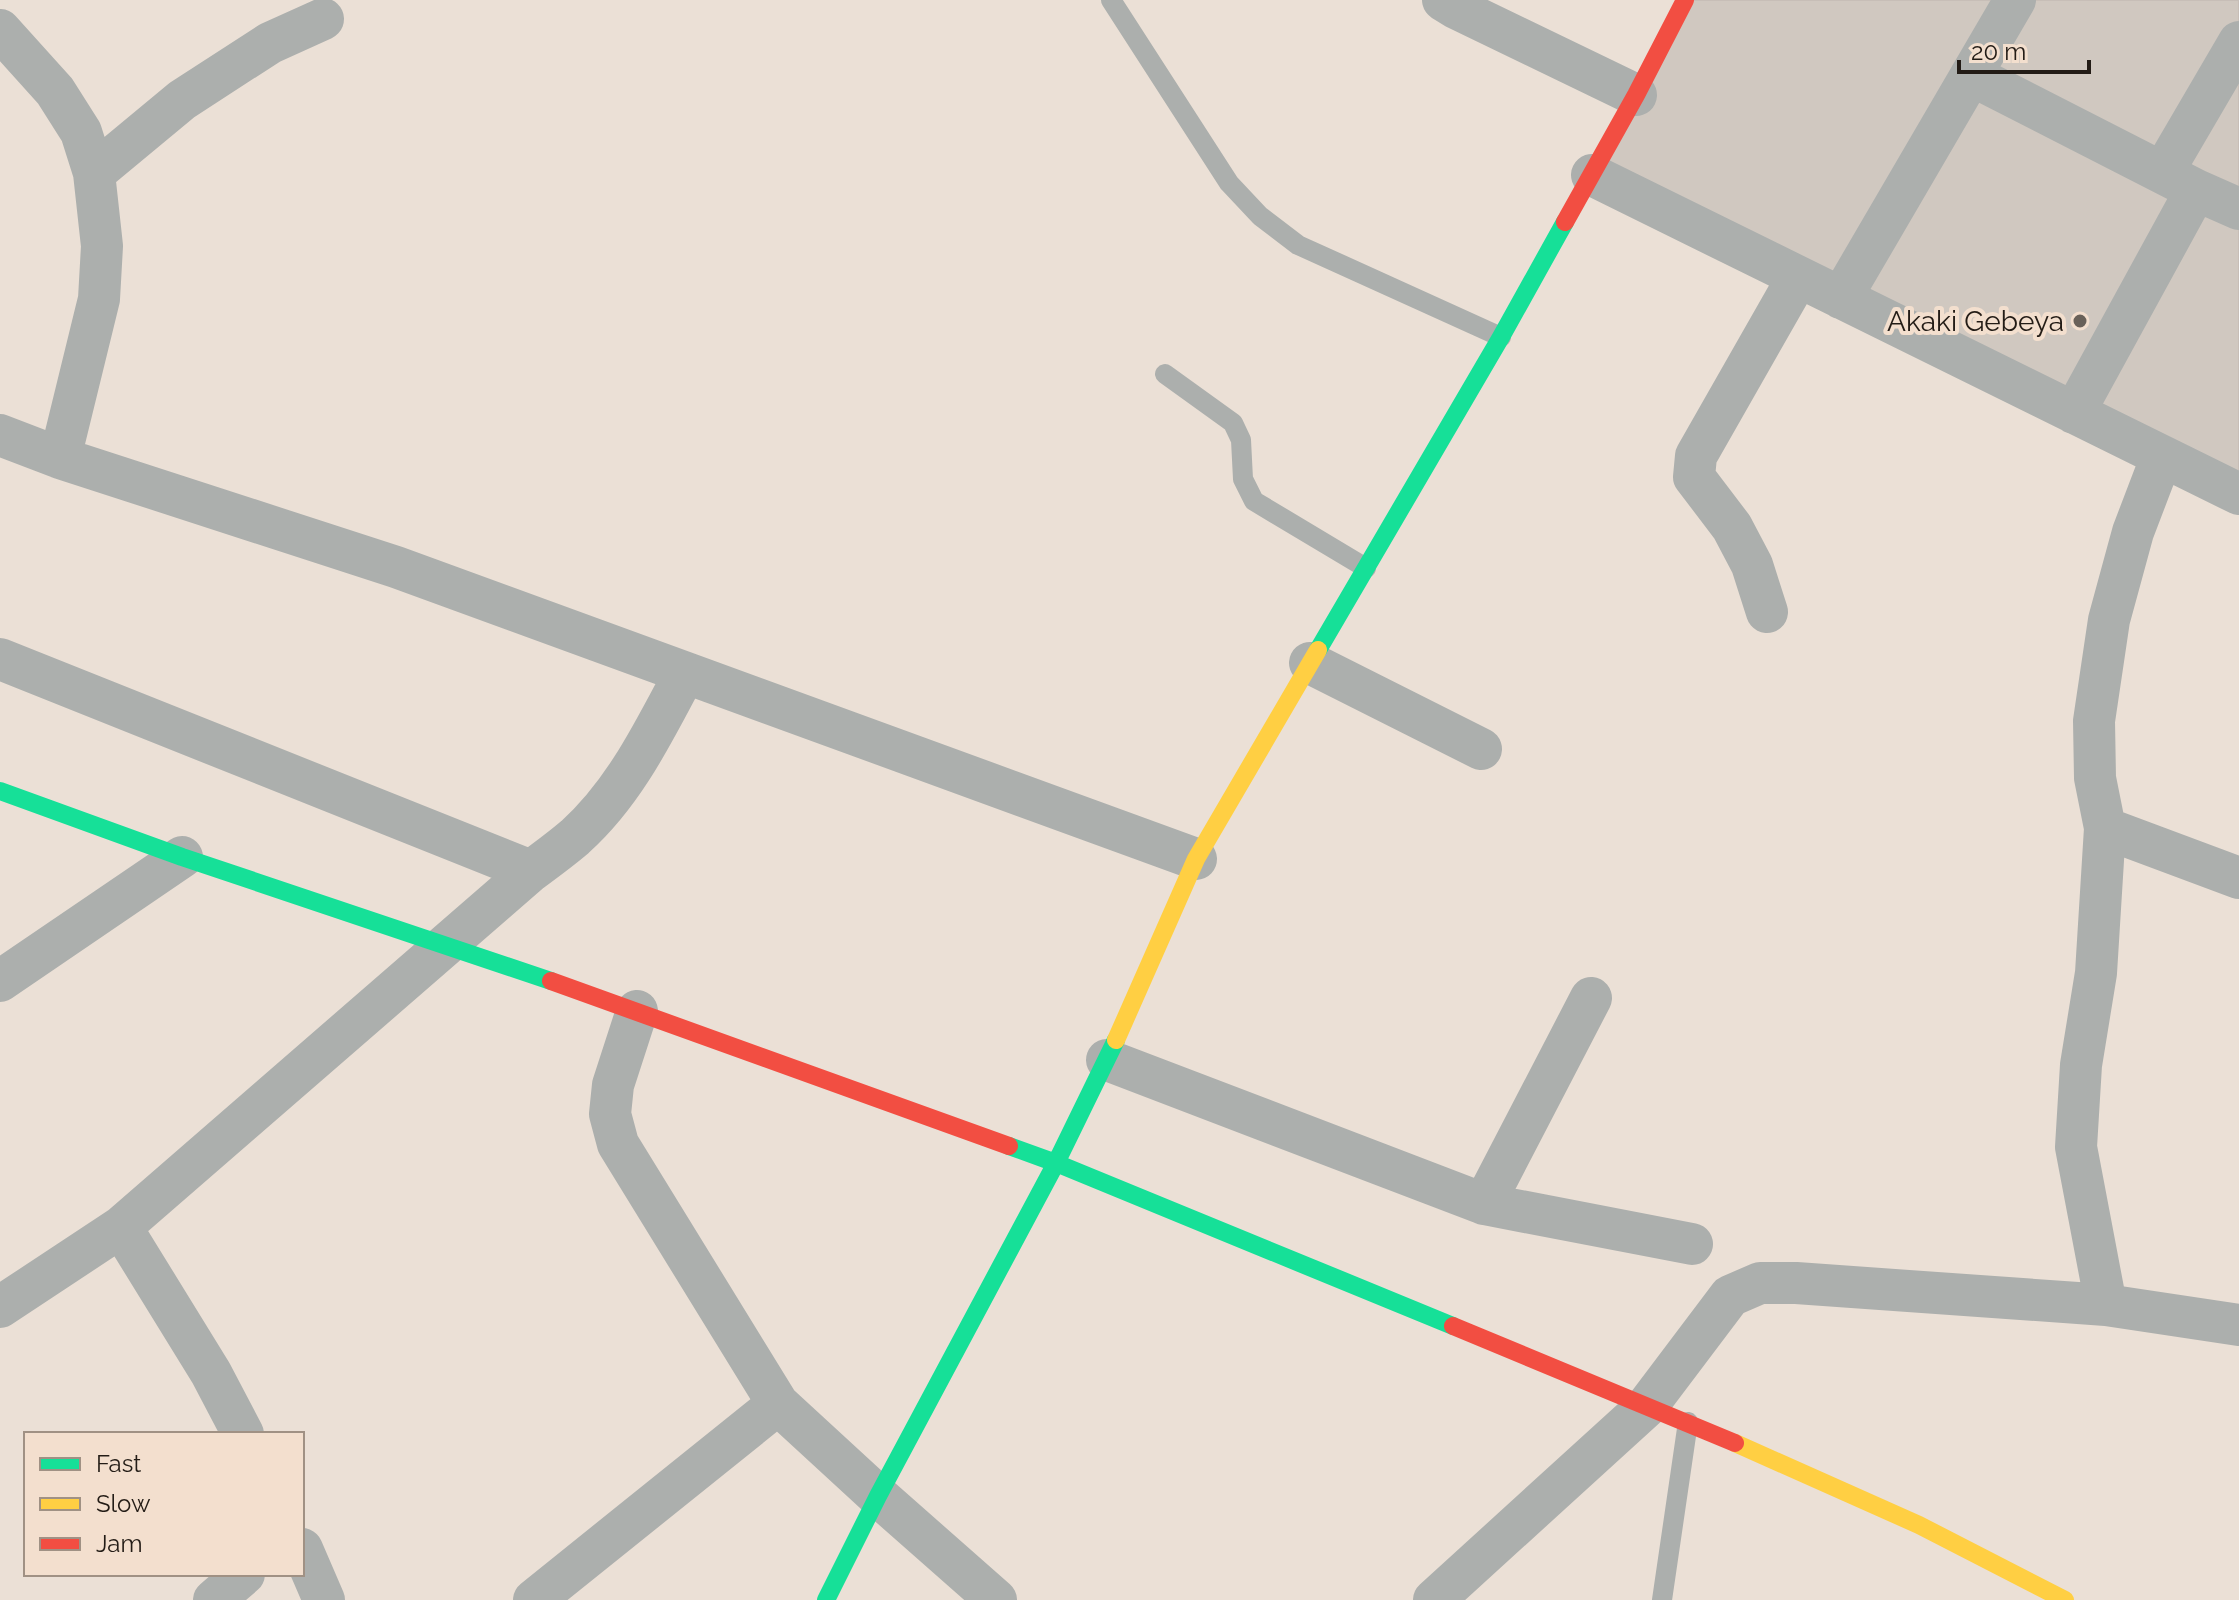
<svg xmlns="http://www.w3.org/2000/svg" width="2239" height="1600" viewBox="0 0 2239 1600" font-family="Raleway,sans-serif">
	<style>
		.building { fill: #d0c8c0; stroke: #c7beb7; stroke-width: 2 }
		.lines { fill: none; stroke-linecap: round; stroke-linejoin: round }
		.lane { stroke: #acafad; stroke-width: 20 }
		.street { stroke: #acafad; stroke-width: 42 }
		.fast { stroke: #16e098; stroke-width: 18 }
		.slow { stroke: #ffcf43; stroke-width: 18 }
		.jam { stroke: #f24e42; stroke-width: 18 }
		.poi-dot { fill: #696159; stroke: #f3dfce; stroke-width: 3 }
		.labels { text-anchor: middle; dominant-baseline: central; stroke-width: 8; stroke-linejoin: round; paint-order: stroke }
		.poi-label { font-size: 28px; fill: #231c16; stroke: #f3dfce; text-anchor: end }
	</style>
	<rect width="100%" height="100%" fill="#ebe0d6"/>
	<path class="building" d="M1692,0H2239V480L1604,162Z"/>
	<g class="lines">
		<path class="lane" d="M1111,0L1229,183L1260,216L1298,245L1501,337
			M1165,374L1233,423L1241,440L1243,479L1254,501L1366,568
			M1662,1600L1688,1422"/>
		<path class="street" d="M1443,0L1456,8L1636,95
			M0,30L55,91L81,132L94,173L102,246L99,299L60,458
			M1971,75L2196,190L2239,209
			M2163,172L2239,42
			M94,173L182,100L270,43L323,19
			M1592,175L2239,494
			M1841,298L2015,0
			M2074,413L2196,190
			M0,435L60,458L396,567L1196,859
			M2162,456L2133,532L2109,620L2094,721L2095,778L2105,828L2239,878
			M1767,612L1752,565L1732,527L1694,477L1696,456L1798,277
			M0,659L531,871
			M1310,663L1481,749
			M2105,828L2096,973L2081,1065L2076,1147L2106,1305
			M0,981L182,857
			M637,1011L613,1085L610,1114L618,1144L778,1404L878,1496L996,1600
			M1107,1060L1484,1204L1692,1244
			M1484,1204L1591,998
			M121,1227L211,1373L243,1434
			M0,1307L121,1227L531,871C546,860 561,849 575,837C625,792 654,731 685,673
			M302,1549L324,1600
			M214,1600L244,1574
			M534,1600L778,1404
			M1434,1600L1647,1406L1730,1296L1760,1283H1796L2106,1305L2239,1325"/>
		<path class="fast" d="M1318,650L1501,337L1565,222
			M0,791L182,857L551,981
			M1009,1146L1056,1163L1453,1326
			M826,1600L878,1496L1056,1163L1116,1040"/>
		<path class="slow" d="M1116,1040L1196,859L1318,650
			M1735,1443L1919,1525L2065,1600"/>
		<path class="jam" d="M1565,222L1636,95L1685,0
			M551,981L1009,1146
			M1453,1326L1735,1443"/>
	</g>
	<circle class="poi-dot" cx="2080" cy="321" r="8"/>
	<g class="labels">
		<g class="poi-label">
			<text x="2064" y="321">Akaki Gebeya</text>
		</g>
	</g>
	<rect x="24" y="1432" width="280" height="144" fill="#f3dfce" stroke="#a09184" stroke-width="2"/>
	<rect x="40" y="1458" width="40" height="12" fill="#16e098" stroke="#a09184" stroke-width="2"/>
	<text x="96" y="1472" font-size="24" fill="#231c16">Fast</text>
	<rect x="40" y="1498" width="40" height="12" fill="#ffcf43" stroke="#a09184" stroke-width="2"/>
	<text x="96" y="1512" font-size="24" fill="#231c16">Slow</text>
	<rect x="40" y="1538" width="40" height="12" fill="#f24e42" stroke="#a09184" stroke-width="2"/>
	<text x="96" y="1552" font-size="24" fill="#231c16">Jam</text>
	<path d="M1959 60v12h130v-12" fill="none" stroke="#231c16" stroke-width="4"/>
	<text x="1971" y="60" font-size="24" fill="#231c16" stroke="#f3dfce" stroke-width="6" paint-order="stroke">20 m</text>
</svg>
